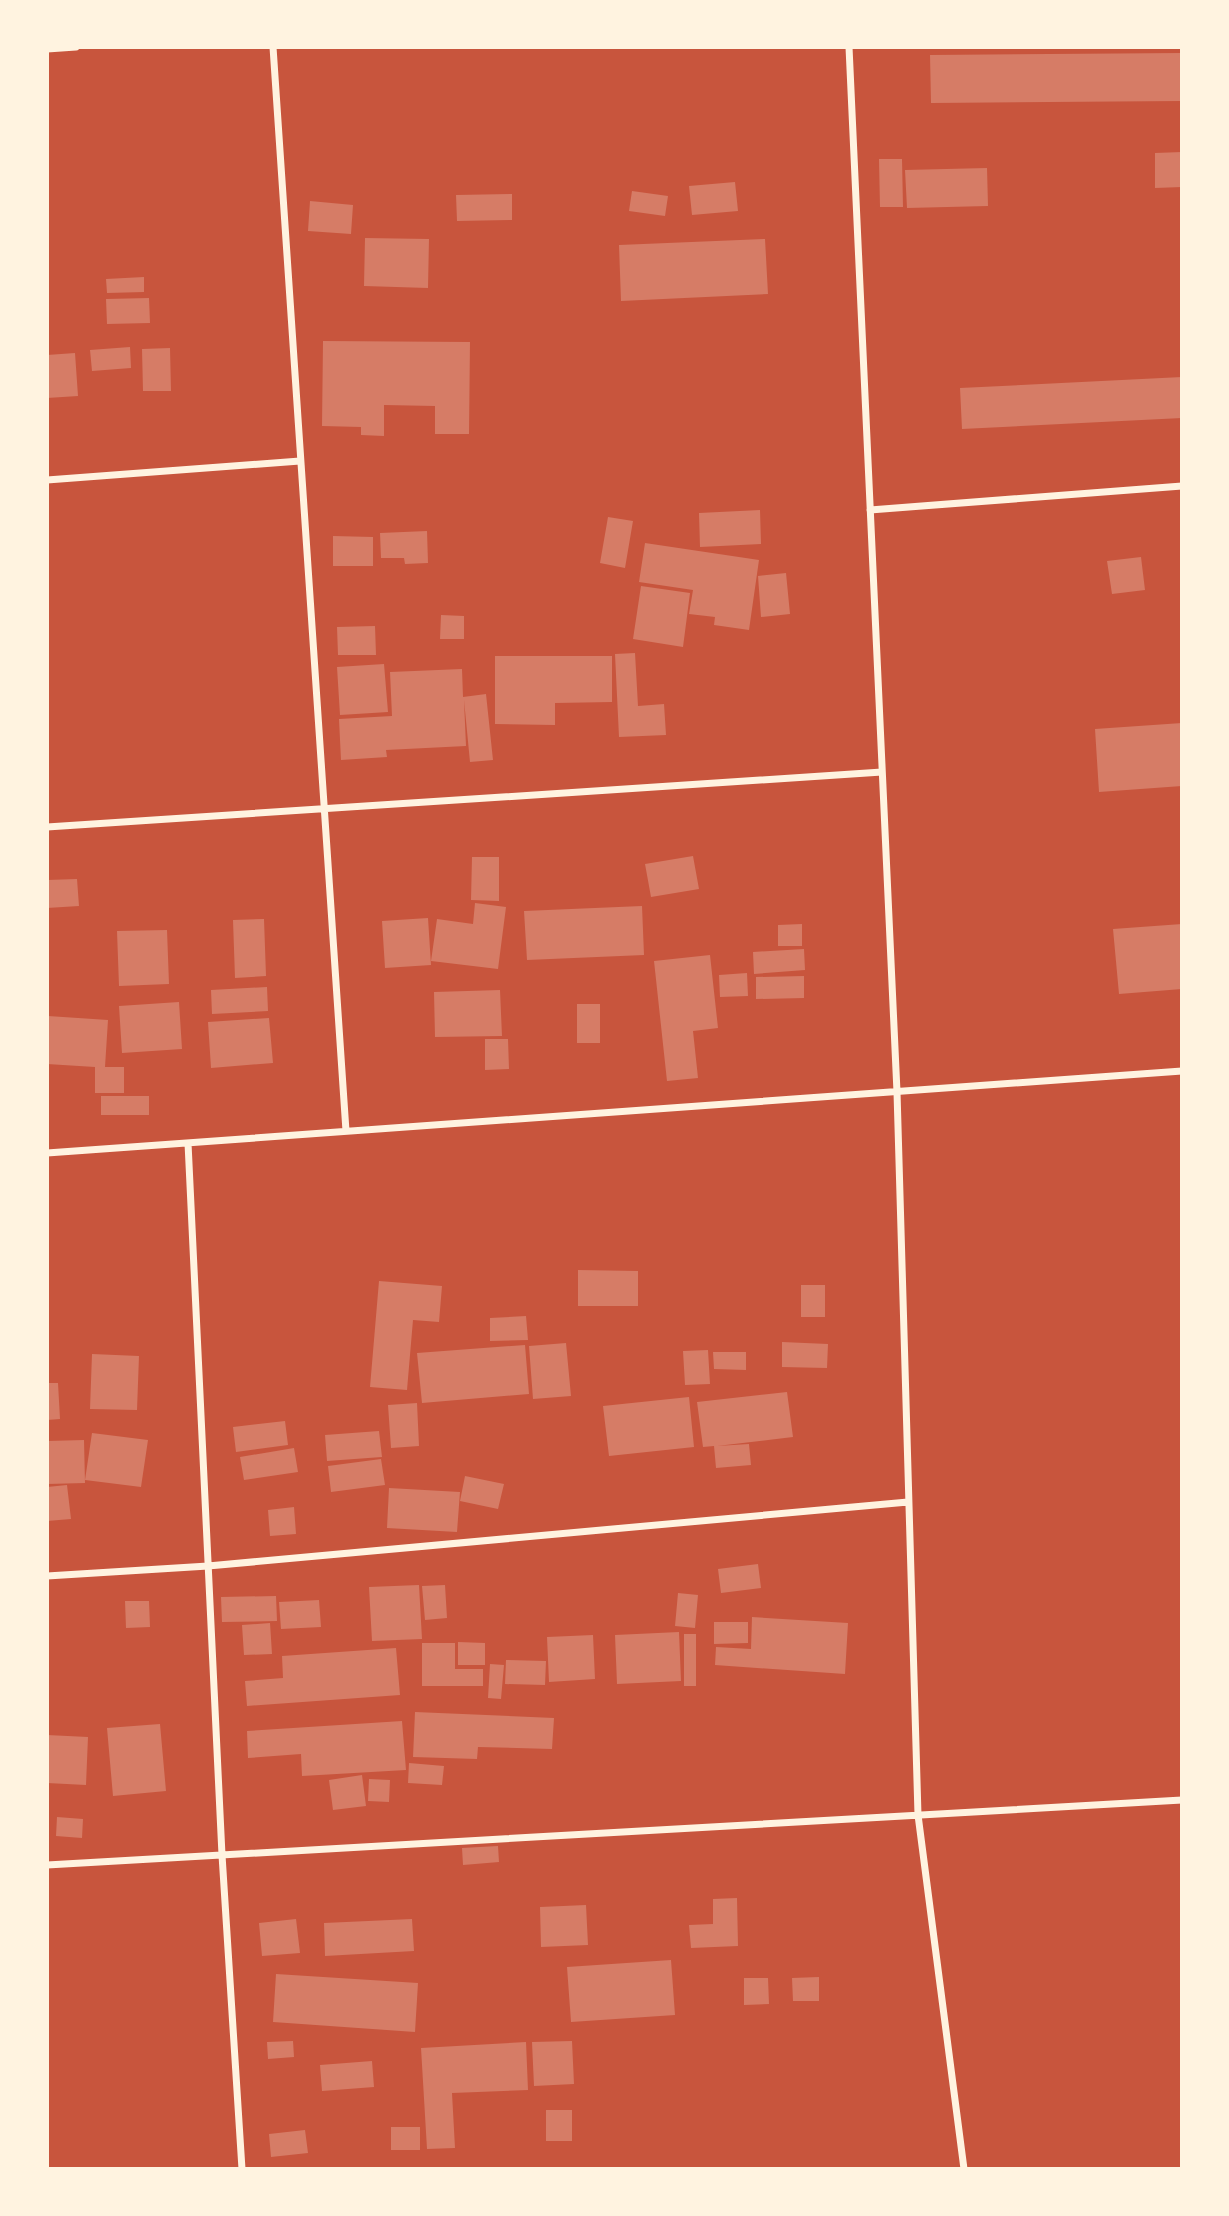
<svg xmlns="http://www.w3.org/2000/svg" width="1229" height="2216" viewBox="0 0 1229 2216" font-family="Karla,sans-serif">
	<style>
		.building { fill: #d67c66 }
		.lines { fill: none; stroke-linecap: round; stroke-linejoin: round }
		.minor { stroke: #fff3e0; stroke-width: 7 }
	</style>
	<rect width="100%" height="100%" fill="#c8553d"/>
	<path class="building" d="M1182,53V101L931,103L930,55Z
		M1182,152V187L1155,188V153Z
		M879,159H902L903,207H880Z
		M987,168L988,206L907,208L905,170Z
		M735,182L738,211L692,215L689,186Z
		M632,191L668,196L665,216L629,211Z
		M512,194V220L457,221L456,195Z
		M310,201L353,205L351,234L308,231Z
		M365,238L429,239L428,288L364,286Z
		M765,239L768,294L621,301L619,245Z
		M144,277V292L107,293L106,279Z
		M149,298L150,323L107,324L106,299Z
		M323,341L470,342L469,434H435V406L384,405V436L361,435V427L322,426Z
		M130,347L131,368L92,371L90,350Z
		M170,348L171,391H143L142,349Z
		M75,353L78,396L47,398V355Z
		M1182,377V418L962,429L960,388Z
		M760,510L761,544L700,547L699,513Z
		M608,517L633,521L625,568L600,563Z
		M427,531L428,563L405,564L404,558H381L380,533Z
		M333,536L373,537V566H333Z
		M645,543L759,560L749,630L714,625L715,617L689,614L693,590L639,582Z
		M1141,557L1145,590L1112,594L1107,561Z
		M786,573L790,614L761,617L758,576Z
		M641,586L690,593L683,647L633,639Z
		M441,615L464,616V639H440Z
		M375,626L376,655H338L337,627Z
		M635,653L638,706L664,704L666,735L619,737L615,654Z
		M495,656H612V702L555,703V725L495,724Z
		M384,664L388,712L340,715L337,667Z
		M462,669L463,697L486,694L493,760L470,762L464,700L466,746L386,750L387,757L341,760L339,719L392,716L390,672Z
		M1182,723V786L1099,792L1095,729Z
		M693,856L699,889L651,897L645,864Z
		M472,857H499V901L471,900Z
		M77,879L79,906L47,908V880Z
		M475,903L506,907L498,969L431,961L437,919L473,924Z
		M642,906L644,955L527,960L524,911Z
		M428,918L431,965L385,968L382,921Z
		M264,919L266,976L235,978L233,920Z
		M802,924V946H778V925Z
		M1182,924V989L1119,994L1113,929Z
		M167,930L169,984L119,986L117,931Z
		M804,949L805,970L754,974L753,952Z
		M710,955L718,1028L693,1031L698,1078L667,1081L654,961Z
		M747,973L748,996L720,997L719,975Z
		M804,976V998L756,999V977Z
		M267,987L268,1011L212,1014L211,990Z
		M500,990L502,1036L435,1037L434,992Z
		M179,1002L182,1049L122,1053L119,1006Z
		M577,1004H600V1043H577Z
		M48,1016L108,1020L105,1067H124V1093H95V1067L47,1064Z
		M269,1018L273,1063L211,1068L208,1022Z
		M485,1039H508L509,1069L485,1070Z
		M101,1096H149V1115H101Z
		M578,1270L638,1271V1306H578Z
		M379,1281L442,1286L439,1322L413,1320L407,1390L370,1387Z
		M801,1285H825V1317H801Z
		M526,1316L528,1340L490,1341V1318Z
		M782,1342L828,1344L827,1368L782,1367Z
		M566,1343L571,1396L533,1399L529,1346Z
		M525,1345L529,1394L422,1403L417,1353Z
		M708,1350L710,1384L685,1385L683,1351Z
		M713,1352H746V1370L714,1369Z
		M92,1354L139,1356L137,1410L90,1409Z
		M47,1383H58L60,1419L47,1420Z
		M787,1392L793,1437L717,1446L749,1444L751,1465L716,1468L714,1446L703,1447L697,1402Z
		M689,1397L694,1447L609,1456L603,1406Z
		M417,1403L419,1446L391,1448L388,1405Z
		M285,1421L288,1445L236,1452L233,1427Z
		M379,1431L382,1457L327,1461L325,1435Z
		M92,1433L148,1440L141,1487L85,1480Z
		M84,1440L85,1483L47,1484V1441Z
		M294,1448L298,1472L244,1480L240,1457Z
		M381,1459L385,1485L331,1492L328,1466Z
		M465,1476L504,1484L498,1509L460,1501Z
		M67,1485L71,1519L47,1521V1487Z
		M389,1488L460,1492L457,1532L387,1528Z
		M294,1507L296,1534L270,1536L268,1510Z
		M758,1564L761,1588L721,1593L718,1569Z
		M419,1585L422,1639L372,1641L369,1587Z
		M445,1585L447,1618L425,1620L422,1586Z
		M678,1593L698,1595L695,1628L675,1626Z
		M276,1596L277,1621L222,1622L221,1597Z
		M319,1600L321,1627L281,1629L279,1602Z
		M125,1601H149L150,1627L126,1628Z
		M752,1617L848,1623L845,1674L715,1665L716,1647L751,1649Z
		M714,1622H748V1643L714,1644Z
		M270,1623L272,1654L244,1655L242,1625Z
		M679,1632L681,1681L617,1684L615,1635Z
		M684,1634H696V1686H684Z
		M593,1635L595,1679L549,1682L547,1637Z
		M458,1642L485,1643V1665H458Z
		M422,1643H455V1669H483V1686H422Z
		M396,1648L400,1695L247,1706L245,1681L283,1678L282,1656Z
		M506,1660L546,1661L545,1685L505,1684Z
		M490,1664L504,1665L501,1699L488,1698Z
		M415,1712L554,1718L552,1749L478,1747L477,1759L413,1757Z
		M402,1721L406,1770L302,1776L301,1754L248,1758L247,1731Z
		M160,1724L166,1791L113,1796L107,1728Z
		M47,1735L88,1737L86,1785L47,1783Z
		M409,1763L444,1766L442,1785L408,1783Z
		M362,1775L366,1806L333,1810L329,1780Z
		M369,1779L390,1780L389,1802L368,1801Z
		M57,1817L83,1819L82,1838L56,1836Z
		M498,1846L499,1862L463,1865L462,1848Z
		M737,1898L738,1946L691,1948L689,1925L713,1924V1899Z
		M586,1905L588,1945L541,1947L540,1907Z
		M296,1919L300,1953L262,1956L259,1923Z
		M412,1919L414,1951L325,1956L324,1923Z
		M671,1960L675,2015L571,2022L567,1967Z
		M276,1974L418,1983L415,2032L273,2022Z
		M819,1977V2001H793L792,1978Z
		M744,1978H768L769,2004L744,2005Z
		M293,2041L294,2057L268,2059L267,2042Z
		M572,2041L574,2084L534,2086L532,2042Z
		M526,2042L528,2090L452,2093L455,2148L427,2149L421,2048Z
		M372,2061L374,2087L322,2091L320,2065Z
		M546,2110H572V2141H546Z
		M391,2127H420V2150H391Z
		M305,2130L308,2153L271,2157L269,2134Z"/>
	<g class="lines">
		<path class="minor" d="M273,47L346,1131
			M849,47L897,1092L918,1815L964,2169
			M47,49L76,47
			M47,480L300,461
			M870,510L1182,486
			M47,827L882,772
			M188,1143L222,1855L242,2169
			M47,1153L1182,1071
			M47,1576L208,1566L908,1502
			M47,1865L1182,1800"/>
	</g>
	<rect width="1229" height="2216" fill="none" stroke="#fff3e0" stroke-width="98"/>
</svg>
